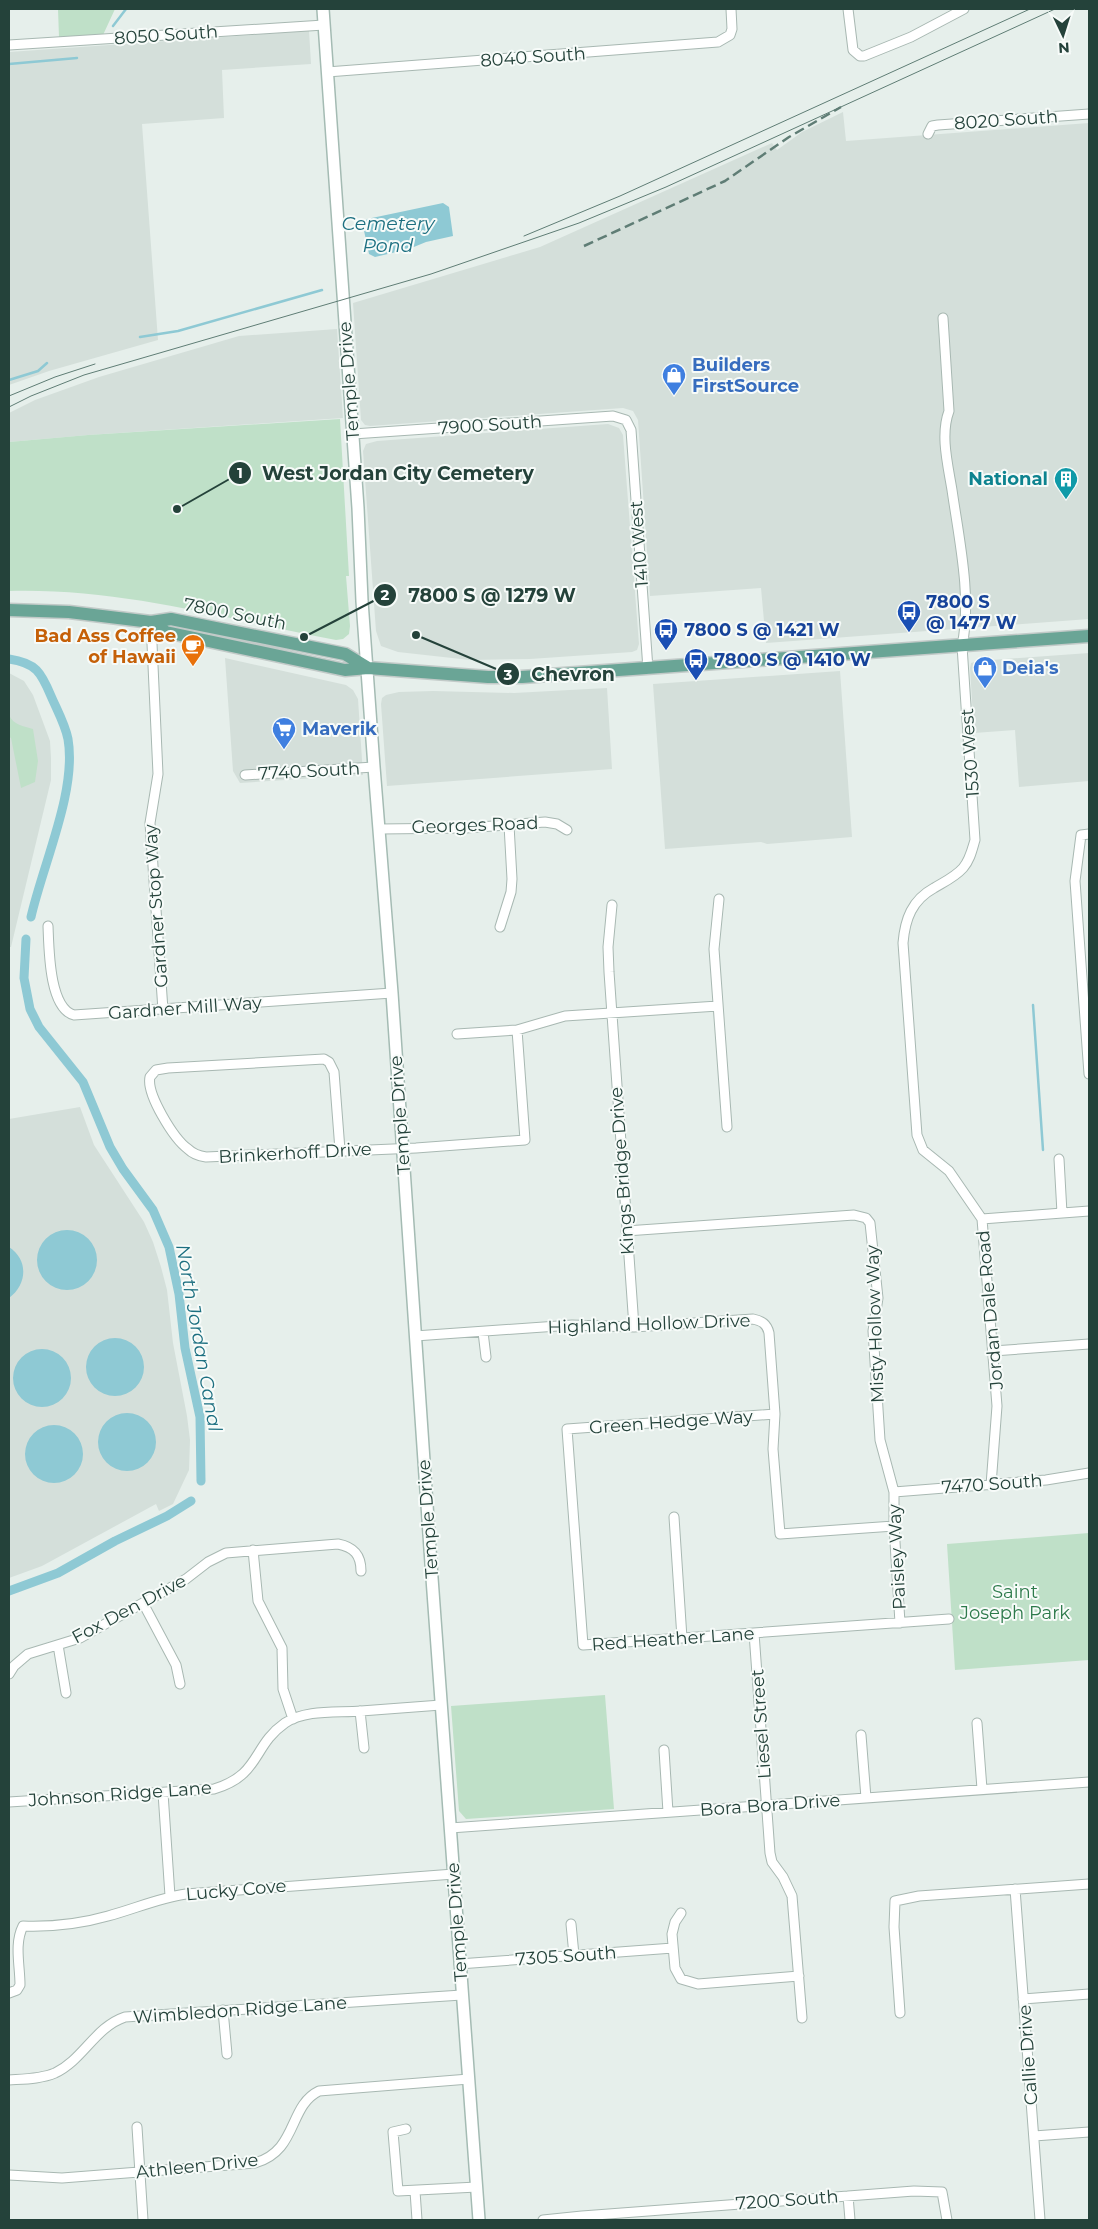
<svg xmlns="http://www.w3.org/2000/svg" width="1098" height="2229" viewBox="0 0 1098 2229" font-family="Montserrat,sans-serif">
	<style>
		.built { fill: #d4dfda }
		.green { fill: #bfe0c8 }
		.water { fill: #8ec9d4 }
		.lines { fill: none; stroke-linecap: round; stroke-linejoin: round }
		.stream { stroke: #8ec9d4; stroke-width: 2.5 }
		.canal { stroke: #8ec9d4; stroke-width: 9 }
		.street-casing { stroke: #a8b8b2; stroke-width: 11 }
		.secondary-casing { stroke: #a4bbb3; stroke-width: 14 }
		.primary-casing { stroke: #c2cac8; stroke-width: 15 }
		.street { stroke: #fff; stroke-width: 9 }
		.secondary { stroke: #fff; stroke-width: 11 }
		.primary { stroke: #6aa596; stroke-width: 12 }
		.tram { stroke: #5f7d75; stroke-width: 1 }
		.rail { stroke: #5f7d75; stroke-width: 2.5; stroke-dasharray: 10 5; stroke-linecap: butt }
		.labels { text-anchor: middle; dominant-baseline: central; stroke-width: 4; stroke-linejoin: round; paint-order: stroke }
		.street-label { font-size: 18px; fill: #24423a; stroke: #f7fbf9 }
		.shop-label { font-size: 18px; font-weight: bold; fill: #366cbe; stroke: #f7fbf9; text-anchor: start }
		.culture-label { font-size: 18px; font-weight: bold; fill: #0d838f; stroke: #f7fbf9; text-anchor: end }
		.transit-label { font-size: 18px; font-weight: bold; fill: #164399; stroke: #f7fbf9; text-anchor: start }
		.food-label { font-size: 18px; font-weight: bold; fill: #c56008; stroke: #f7fbf9; text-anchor: end }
		.park-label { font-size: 18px; fill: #2d7a4b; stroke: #f7fbf9 }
		.water-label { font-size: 19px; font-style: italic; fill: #1c6f80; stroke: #f7fbf9 }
		.leader { fill: none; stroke: #24423a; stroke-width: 2 }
		.callout-dot { fill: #24423a; stroke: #f7fbf9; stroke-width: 2 }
		.mark-label { font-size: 15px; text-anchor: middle; font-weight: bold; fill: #fff }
		.callout-label { font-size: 19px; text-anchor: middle; font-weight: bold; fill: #24423a; stroke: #f7fbf9; stroke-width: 4; stroke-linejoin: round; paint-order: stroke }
	</style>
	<rect width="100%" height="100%" fill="#e6efeb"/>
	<path class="built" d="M309,31L311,64L222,70L224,118L142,124L158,340L49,371L9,385V52Z
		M843,112L846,141L1089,123V619L766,643L761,588L650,596L638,420L633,411L623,408L370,426L365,425L361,420L353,303L540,247L772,143L777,150L802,132Z
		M337,329L343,418L88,435L9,442V413L35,400L99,377L239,336Z
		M608,424L619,428L623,435L639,644L637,650L632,652L530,659L470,660L398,652L381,646L376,631L363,451L366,444L377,441Z
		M1089,653V781L1019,787L1015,730L974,733L970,668L971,663L978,661Z
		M225,658L346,685L353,690L358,699L363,775L240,783L233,771Z
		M840,671L852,837L767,844L761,842L665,849L653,684Z
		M9,673L24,681L33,695L50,741L51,758V780L11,947H9Z
		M607,688L612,769L387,786L381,704L382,698L386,695L399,692L433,691L514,693Z
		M80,1107L94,1145L144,1222L153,1242L161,1267L167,1290L173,1343L187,1416L190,1440L189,1470L173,1504L159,1511L156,1504L42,1566L9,1578V1119Z"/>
	<path class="green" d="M58,9H115L103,35L59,37Z
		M340,419L349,576H346L350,626L349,634L343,639L336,640C226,619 123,588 9,591V442L88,435Z
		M9,715C13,725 24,726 33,729L38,761L35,782L21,788L11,738L9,737Z
		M1089,1533V1660L955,1670L947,1544Z
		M605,1695L614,1809L466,1819L459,1811L451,1706Z"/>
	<path class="water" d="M443,203L449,207L453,236L426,242L409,249L375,257L369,254L363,226L367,219Z
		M37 1260a30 30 0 1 1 60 0a30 30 0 1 1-60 0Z
		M9,1247C29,1260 27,1285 9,1298Z
		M86 1367a29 29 0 1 1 58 0a29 29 0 1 1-58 0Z
		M13 1378a29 29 0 1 1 58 0a29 29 0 1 1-58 0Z
		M98 1442a29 29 0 1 1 58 0a29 29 0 1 1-58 0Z
		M25 1454a29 29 0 1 1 58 0a29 29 0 1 1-58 0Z"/>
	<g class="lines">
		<path class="stream" d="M113,26L126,9
			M9,64L77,58
			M140,337L178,331L322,290
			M9,380L38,371L47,363
			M1033,1005L1043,1150"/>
		<path class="canal" d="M9,659C36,663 41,672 51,696C57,710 65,724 68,739C77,791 43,864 31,917
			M26,939L24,978L30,1009L39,1027L83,1082L110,1147L123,1169L153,1210L169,1247L179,1294L185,1348L200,1417L201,1481
			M9,1591L58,1573L115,1541L167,1516L191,1501"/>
		<g class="street-casing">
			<path id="street" d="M848,9L853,50L860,56H864L911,37L964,9
				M9,45L324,25
				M327,72L718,42L730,35L732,29L731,9
				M928,134L932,126L938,125L1089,114
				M943,318L949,411C940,435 948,465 952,490C959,539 972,597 962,646L975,840C972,850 970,860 963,868C955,877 944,882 934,888C912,900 905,919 903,943L917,1135L923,1150L949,1171L982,1219L997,1406L991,1485
				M353,434L613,416L626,420L631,430L648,669
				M151,622L158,774L150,823L163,1010
				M245,775L374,767
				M380,829L466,828L545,822L557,824L567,830
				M1089,834L1081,835L1075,881L1089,1074
				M719,899L714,949L727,1127
				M612,905L608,947L609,972L634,1327
				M48,926C49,949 49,1008 74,1015L392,993
				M500,927L511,892L512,879L509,825
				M457,1034L517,1030L565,1016L718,1006
				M340,1150L334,1072L329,1062L324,1059L168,1068L156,1070L150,1077C146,1094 174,1139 188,1149C193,1154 199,1156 206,1157L416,1148L525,1140L517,1030
				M1059,1159L1062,1213
				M982,1219L1089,1211
				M626,1231L854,1215L866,1218L870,1223L878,1298L873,1331L880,1440L894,1492V1526L900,1623
				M483,1332L486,1357
				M415,1336L572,1325L634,1327L753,1319C762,1321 767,1324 769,1333L775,1414L773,1449L780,1534L894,1526
				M993,1351L1089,1344
				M775,1414L567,1429L583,1645L949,1619
				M894,1492L1046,1480L1089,1473
				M674,1517L682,1638
				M253,1550L258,1601L282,1648L283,1689L293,1719
				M143,1603L176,1665L180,1684
				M754,1633L770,1853L772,1862L783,1877L792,1896L802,2018
				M58,1645L66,1693
				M9,1674L14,1666L28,1654L80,1638L186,1579L208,1562L226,1553L338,1544C354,1547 361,1555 361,1571
				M360,1711L364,1748
				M977,1723L982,1789
				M861,1735L866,1798
				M664,1750L668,1812
				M163,1793L170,1896
				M9,1802L214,1789C261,1775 252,1746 285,1723C306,1709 337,1713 361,1711C387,1709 414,1707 441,1705
				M450,1828L1089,1782
				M1015,1889L1040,2220
				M681,1913L675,1922L672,1934L675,1968L681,1979L698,1984L799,1976
				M571,1924L574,1955
				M459,1964L673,1948
				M9,1993L17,1990L20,1985C20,1965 14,1944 23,1926C52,1927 80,1924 108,1916C134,1909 159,1898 186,1894L454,1874
				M1023,1999L1089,1994
				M223,2010L227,2054
				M900,2013L894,1927L895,1901L919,1896L1089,1884
				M9,2080C24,2079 41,2079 55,2073C83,2060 95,2027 125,2017L462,1995
				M137,2127L143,2220
				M406,2129L393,2132L398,2191L477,2187
				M1034,2136L1089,2132
				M9,2175L62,2178L255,2163C298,2151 288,2106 319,2091L469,2079
				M415,2191L417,2220
				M848,2196L850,2220
				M543,2220L582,2216L914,2191L942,2192L947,2220"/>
		</g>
		<g class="secondary-casing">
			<path id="secondary" d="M323,9L358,508L362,601L374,767L392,993L432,1578L479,2220"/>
		</g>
		<g class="primary-casing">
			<path id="primary" d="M9,610L69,612L151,622L171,619L345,654L368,668
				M151,622L166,632L345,670L368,668L488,677H522L1089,636"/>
		</g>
		<use href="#street" class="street"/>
		<use href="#secondary" class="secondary"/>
		<use href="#primary" class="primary"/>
		<path class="tram" d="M524,236L620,196L1030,9
			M9,396L55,377L95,364
			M9,407L31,396L84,375L431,274L579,223L666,187L1055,9"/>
		<path class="rail" d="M584,246L725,181L789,137L841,107"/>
	</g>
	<defs>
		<g id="shop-pin" transform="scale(1.25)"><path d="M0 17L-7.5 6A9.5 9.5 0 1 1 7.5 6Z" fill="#3f7fe0" stroke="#f7fbf9"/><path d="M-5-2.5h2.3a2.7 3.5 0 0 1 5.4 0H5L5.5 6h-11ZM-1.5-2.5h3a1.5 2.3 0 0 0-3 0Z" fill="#fff"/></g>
		<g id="building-pin" transform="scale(1.25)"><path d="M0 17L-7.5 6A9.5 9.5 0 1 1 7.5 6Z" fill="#0f9aa8" stroke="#f7fbf9"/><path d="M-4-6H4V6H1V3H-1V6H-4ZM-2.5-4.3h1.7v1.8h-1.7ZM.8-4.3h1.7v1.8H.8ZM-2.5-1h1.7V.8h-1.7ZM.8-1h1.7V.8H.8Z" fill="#fff"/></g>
		<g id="bus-pin" transform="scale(1.25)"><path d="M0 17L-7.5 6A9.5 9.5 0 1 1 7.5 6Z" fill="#1a4fb4" stroke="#f7fbf9"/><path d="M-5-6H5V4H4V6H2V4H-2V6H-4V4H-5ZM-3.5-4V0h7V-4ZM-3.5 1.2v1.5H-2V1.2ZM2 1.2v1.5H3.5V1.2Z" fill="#fff"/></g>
		<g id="cafe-pin" transform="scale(1.25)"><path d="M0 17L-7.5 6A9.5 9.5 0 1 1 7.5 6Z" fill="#e8710a" stroke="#f7fbf9"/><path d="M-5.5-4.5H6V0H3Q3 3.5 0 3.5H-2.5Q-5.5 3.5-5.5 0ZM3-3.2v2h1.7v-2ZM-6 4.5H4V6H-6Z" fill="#fff"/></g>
		<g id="supermarket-pin" transform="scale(1.25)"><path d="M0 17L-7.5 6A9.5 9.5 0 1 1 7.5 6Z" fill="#3f7fe0" stroke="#f7fbf9"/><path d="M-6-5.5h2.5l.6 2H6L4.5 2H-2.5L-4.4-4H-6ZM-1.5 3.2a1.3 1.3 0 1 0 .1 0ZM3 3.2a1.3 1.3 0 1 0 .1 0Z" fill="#fff"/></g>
	</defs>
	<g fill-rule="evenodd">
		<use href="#shop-pin" x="674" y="375"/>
		<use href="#building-pin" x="1066" y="479"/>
		<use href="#bus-pin" x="909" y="612"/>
		<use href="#bus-pin" x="666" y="630"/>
		<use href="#cafe-pin" x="193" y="646"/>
		<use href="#bus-pin" x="696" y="660"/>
		<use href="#shop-pin" x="985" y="668"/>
		<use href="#supermarket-pin" x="284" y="729"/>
	</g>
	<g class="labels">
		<g class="street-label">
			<text transform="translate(166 35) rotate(-4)">8050 South</text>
			<text transform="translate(533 57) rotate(-4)">8040 South</text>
			<text transform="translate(1006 120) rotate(-4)">8020 South</text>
			<text transform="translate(349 381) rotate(-94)">Temple Drive</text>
			<text transform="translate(490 425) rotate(-4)">7900 South</text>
			<text transform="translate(639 544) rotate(-94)">1410 West</text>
			<text transform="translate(235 614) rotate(11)">7800 South</text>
			<text transform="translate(970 753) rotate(-94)">1530 West</text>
			<text transform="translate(309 771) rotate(-3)">7740 South</text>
			<text transform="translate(475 825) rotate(-2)">Georges Road</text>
			<text transform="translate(156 906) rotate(-94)">Gardner Stop Way</text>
			<text transform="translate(185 1008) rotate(-4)">Gardner Mill Way</text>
			<text transform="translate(400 1115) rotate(-94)">Temple Drive</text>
			<text transform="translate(295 1153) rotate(-3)">Brinkerhoff Drive</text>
			<text transform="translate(622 1171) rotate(-94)">Kings Bridge Drive</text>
			<text transform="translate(990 1310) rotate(-95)">Jordan Dale Road</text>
			<text transform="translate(649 1324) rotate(-2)">Highland Hollow Drive</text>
			<text transform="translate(875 1324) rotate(-92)">Misty Hollow Way</text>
			<text transform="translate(671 1422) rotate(-4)">Green Hedge Way</text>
			<text transform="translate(992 1484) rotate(-4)">7470 South</text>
			<text transform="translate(428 1519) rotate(-94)">Temple Drive</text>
			<text transform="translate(897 1557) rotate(-93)">Paisley Way</text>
			<text transform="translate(129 1609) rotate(-28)">Fox Den Drive</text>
			<text transform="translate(673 1639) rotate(-4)">Red Heather Lane</text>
			<text transform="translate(761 1724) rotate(-94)">Liesel Street</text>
			<text transform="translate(120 1794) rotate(-4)">Johnson Ridge Lane</text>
			<text transform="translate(770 1805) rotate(-4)">Bora Bora Drive</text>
			<text transform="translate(236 1890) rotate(-5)">Lucky Cove</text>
			<text transform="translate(457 1922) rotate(-94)">Temple Drive</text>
			<text transform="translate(566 1956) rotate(-4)">7305 South</text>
			<text transform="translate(240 2010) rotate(-4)">Wimbledon Ridge Lane</text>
			<text transform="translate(1028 2055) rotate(-94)">Callie Drive</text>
			<text transform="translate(197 2166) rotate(-6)">Athleen Drive</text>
			<text transform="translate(787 2200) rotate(-4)">7200 South</text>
		</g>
		<g class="shop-label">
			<text x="692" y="365">Builders<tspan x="692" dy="21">FirstSource</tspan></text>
			<text x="1002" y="668">Deia's</text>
			<text x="302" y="729">Maverik</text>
		</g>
		<g class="culture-label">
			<text x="1048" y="479">National</text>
		</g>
		<g class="transit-label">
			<text x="926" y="602">7800 S<tspan x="926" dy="21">@ 1477 W</tspan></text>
			<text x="684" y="630">7800 S @ 1421 W</text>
			<text x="714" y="660">7800 S @ 1410 W</text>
		</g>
		<g class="food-label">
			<text x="176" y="636">Bad Ass Coffee<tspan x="176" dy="21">of Hawaii</tspan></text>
		</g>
		<g class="park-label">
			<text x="1015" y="1592">Saint<tspan x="1015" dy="21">Joseph Park</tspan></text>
		</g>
		<g class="water-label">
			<text x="388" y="223">Cemetery<tspan x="388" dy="22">Pond</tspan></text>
			<text transform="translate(199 1338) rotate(80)">North Jordan Canal</text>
		</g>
	</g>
	<path class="leader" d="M177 509L240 473M304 637L385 595M416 635L508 674"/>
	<g class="callout-dot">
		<circle cx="177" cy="509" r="5"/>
		<circle cx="304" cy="637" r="5"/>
		<circle cx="416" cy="635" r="5"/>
		<circle cx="240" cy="473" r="12"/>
		<circle cx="385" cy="595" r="12"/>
		<circle cx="508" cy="674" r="12"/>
	</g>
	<g class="mark-label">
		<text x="240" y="478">1</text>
		<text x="385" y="600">2</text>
		<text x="508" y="680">3</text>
	</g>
	<g class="callout-label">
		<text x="398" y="480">West Jordan City Cemetery</text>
		<text x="492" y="602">7800 S @ 1279 W</text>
		<text x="573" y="681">Chevron</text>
	</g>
	<rect width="1098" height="2229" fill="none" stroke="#24423a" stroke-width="20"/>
	<g transform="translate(1063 35) rotate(176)" stroke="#f7fbf9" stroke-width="4" paint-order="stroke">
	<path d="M0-4L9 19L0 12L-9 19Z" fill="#24423a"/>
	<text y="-8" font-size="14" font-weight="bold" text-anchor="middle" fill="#24423a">N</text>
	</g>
</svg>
